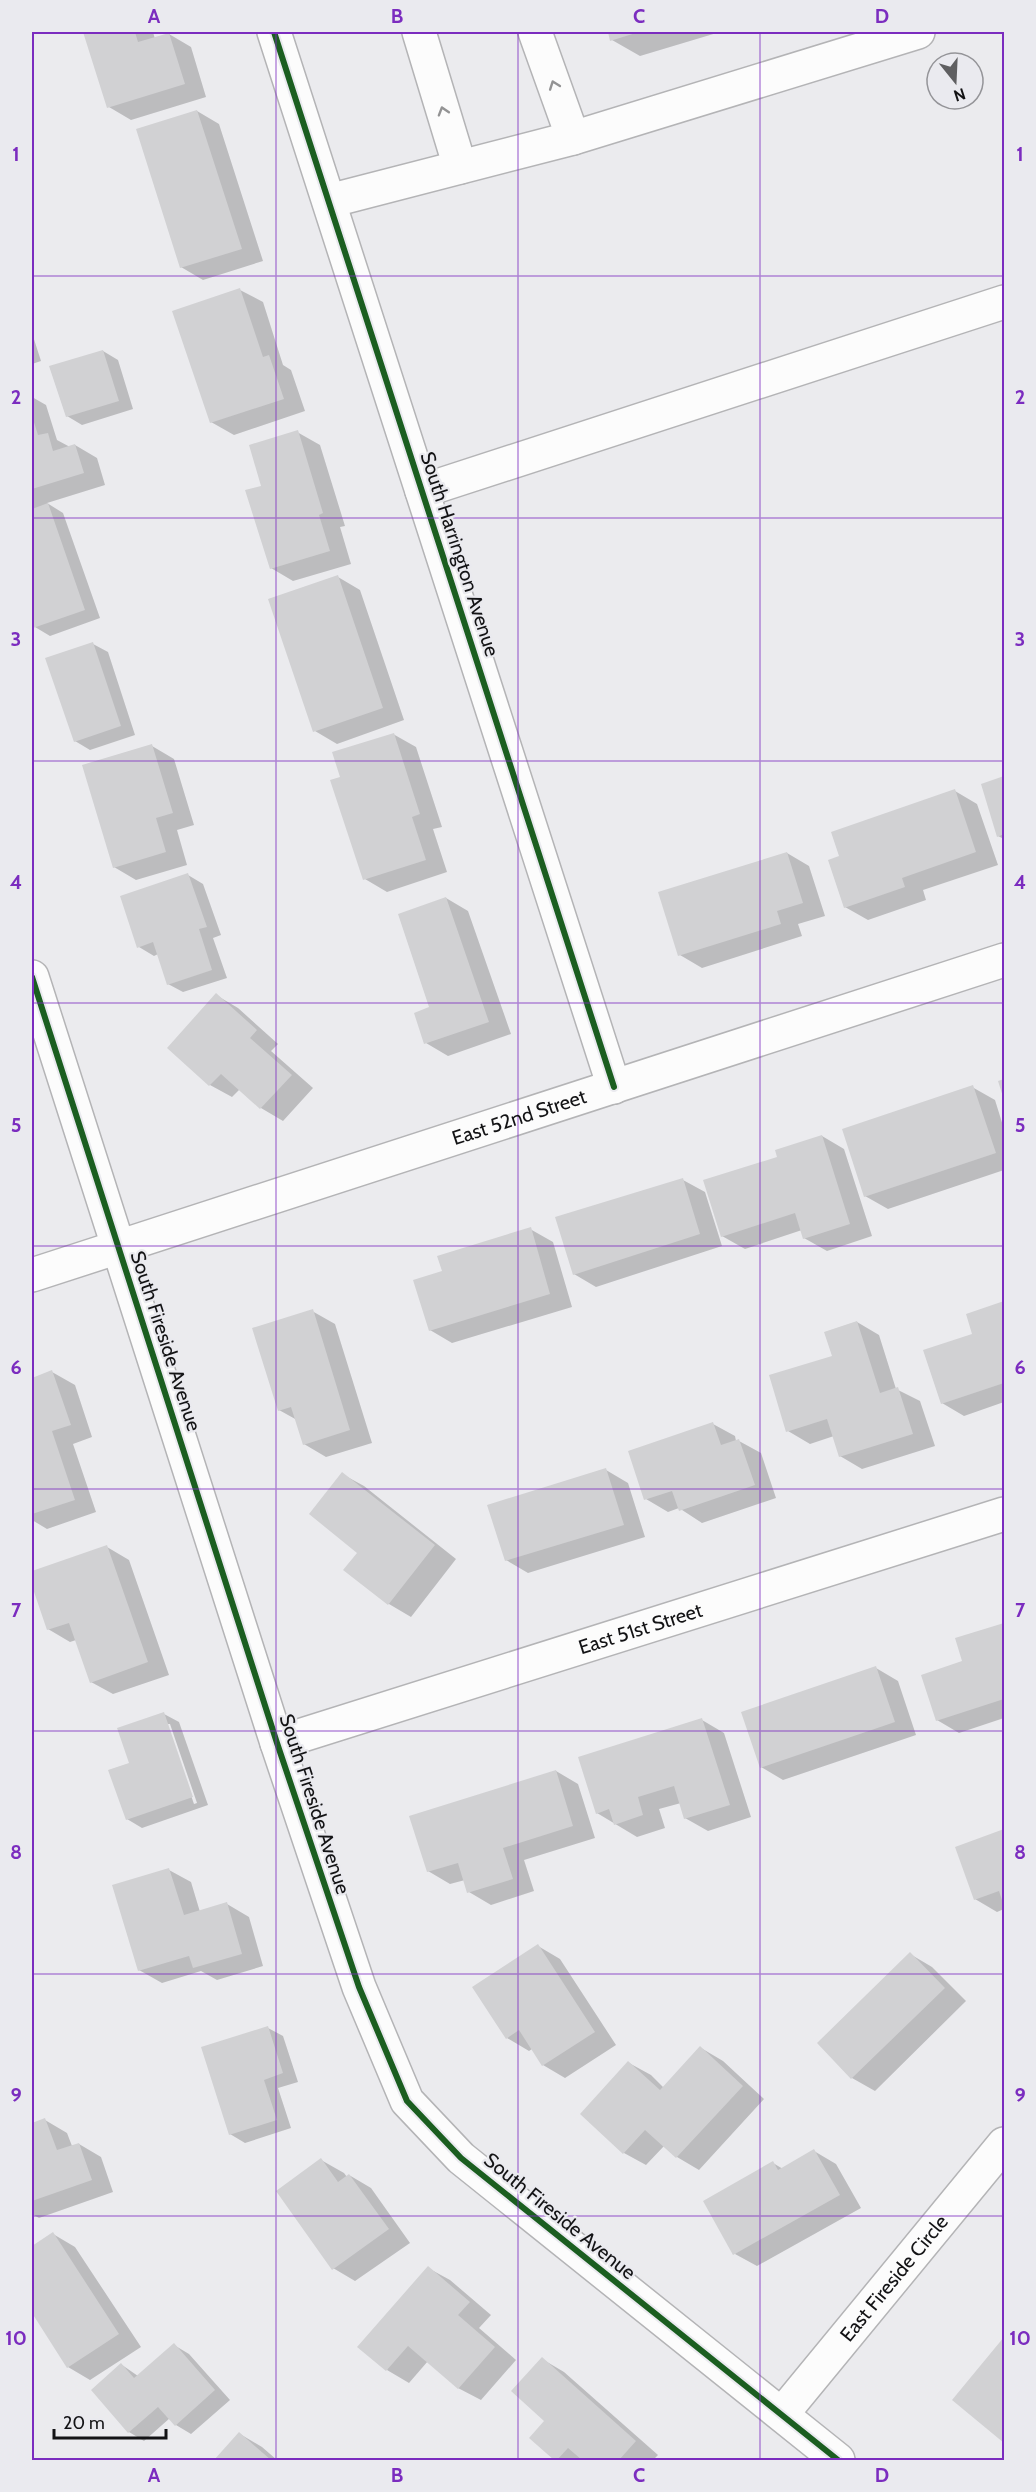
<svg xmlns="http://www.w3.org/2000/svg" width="1036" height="2492" viewBox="0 0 1036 2492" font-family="Cabin,sans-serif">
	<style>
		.shadow { fill: #0003; fill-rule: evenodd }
		.building { fill: #d1d1d3 }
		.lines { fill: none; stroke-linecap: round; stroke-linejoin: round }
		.minor-casing { stroke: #b4b4b6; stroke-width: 36 }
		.minor { stroke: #fcfcfc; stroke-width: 33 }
		.cycleway-casing { stroke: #eaeaef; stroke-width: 10 }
		.cycleway { stroke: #1b5e20; stroke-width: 6 }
		.oneway { stroke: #939394 }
		.grid { fill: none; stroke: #7b2cbf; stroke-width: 1.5; stroke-opacity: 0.55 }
		.labels { text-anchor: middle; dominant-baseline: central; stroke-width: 4.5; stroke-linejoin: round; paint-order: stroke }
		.street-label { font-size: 20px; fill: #131315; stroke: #eaeaef }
		.neatline { fill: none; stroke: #7b2cbf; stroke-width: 2 }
		.grid-label { font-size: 20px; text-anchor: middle; font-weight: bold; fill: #7b2cbf }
	</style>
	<rect width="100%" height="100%" fill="#ebebee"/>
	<path class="shadow" d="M85,32H153L155,39L169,34L191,47L206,97L131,120L109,107Z
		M609,32H720L640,56L612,40Z
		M197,111L219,124L263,261L203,280L181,267Z
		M240,290L263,302L283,365L291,370L305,411L234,435L211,422Z
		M32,333L41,361L32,364Z
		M103,351L118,360L133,409L82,425L67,416Z
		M32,397L46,405L57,440L70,447L75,445L97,458L105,485L47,503L63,513L100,618L50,636L35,627L32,617Z
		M297,432L320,445L345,526L340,527L351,564L293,581L271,568L263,487Z
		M338,577L360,590L404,720L337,744L315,731Z
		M93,644L108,652L135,735L90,750L75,741Z
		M393,734L416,747L442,827L433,829L447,872L387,892L365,879L342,778Z
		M152,746L174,759L194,825L177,830L187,865L136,880L114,867Z
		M1004,778V839L998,836L983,785Z
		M955,791L977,804L998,865L923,890L926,900L868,920L845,907L841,857Z
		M787,853L809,866L825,916L798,924L802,936L702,968L680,955Z
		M188,875L203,884L221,935L213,938L227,978L183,992L168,984L158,954L154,956L139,947Z
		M446,898L468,911L511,1034L448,1056L426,1043Z
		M216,995L238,1008L278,1044L271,1051L313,1088L283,1121L261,1108L240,1089L232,1097L210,1085L169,1047Z
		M972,1087L995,1100L1004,1129V1170L888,1209L865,1196Z
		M822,1136L844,1149L872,1236L827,1251L804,1238L802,1230L745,1249L722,1236L779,1158Z
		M683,1180L705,1192L722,1246L596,1287L574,1274Z
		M530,1229L553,1242L572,1307L452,1343L430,1330Z
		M1004,1303V1402L964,1416L942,1403L974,1335L968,1315Z
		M312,1311L335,1324L372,1443L326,1457L304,1444L297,1420L279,1410Z
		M857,1322L879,1335L896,1389L920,1401L935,1446L862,1469L840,1456L834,1436L810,1444L788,1431Z
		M52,1372L75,1385L92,1437L73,1444L96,1512L47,1529L32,1520V1379Z
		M713,1424L735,1436L736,1441H739L761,1453L776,1498L702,1523L679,1508L668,1512L646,1499Z
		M606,1470L628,1483L645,1537L528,1573L506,1560Z
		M342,1474L364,1486L456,1559L411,1617L389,1604L346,1570L359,1552Z
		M107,1547L129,1560L169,1675L113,1694L91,1682L76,1640L70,1642L48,1629L32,1582V1573Z
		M1004,1624V1718L959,1733L937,1720L964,1662L957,1639Z
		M876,1668L898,1681L916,1735L783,1780L761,1767Z
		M164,1714L179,1722L208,1805L142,1828L127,1819L131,1764ZM166,1724H170L197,1803L194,1804Z
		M702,1720L724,1733L751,1817L708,1831L685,1818L681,1803L659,1809L665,1828L637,1837L597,1813Z
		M556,1771L578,1784L595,1838L524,1860L534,1891L491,1905L469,1892L465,1880L450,1884L428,1871Z
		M1004,1831V1909L997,1912L975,1899L957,1848Z
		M169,1870L191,1882L200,1912L227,1904L249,1917L263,1966L217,1980L201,1971L162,1983L139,1970Z
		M538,1946L560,1959L616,2045L565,2078L543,2065L532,2049L529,2051L507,2038Z
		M910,1954L932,1967L966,2001L875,2091L852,2078L819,2043Z
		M268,2028L283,2036L298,2082L278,2088L291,2128L245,2143L230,2134Z
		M701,2048L723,2061L764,2099L699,2170L677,2157L664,2146L646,2165L624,2153L629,2063L651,2075L664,2088Z
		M45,2120L67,2133L72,2146L79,2144L101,2157L113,2192L39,2218L32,2214V2125Z
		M814,2151L836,2164L861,2208L757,2266L735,2254L773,2163L783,2169Z
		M321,2160L344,2173L347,2177L349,2175L371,2188L410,2243L355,2281L333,2268Z
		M53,2234L75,2247L141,2347L90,2380L68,2367L32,2310V2248Z
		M428,2268L450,2280L491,2315L479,2328L516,2360L481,2400L458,2388L428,2361L409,2383L387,2370Z
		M1004,2340V2441L955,2400Z
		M174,2345L189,2354L230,2400L191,2434L176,2425L170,2418L144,2441L129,2432L93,2391L122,2365L138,2376Z
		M542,2359L564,2372L658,2455L653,2460H556L531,2438L546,2421Z
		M240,2434L262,2447L277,2460H216Z"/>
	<path class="building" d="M83,32H135L138,42L169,33L185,84L107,108Z
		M608,32H639L610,41Z
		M197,110L242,249L180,268L136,129Z
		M240,288L263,357L269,355L284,399L210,423L172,311Z
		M103,350L119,401L66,417L49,366Z
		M32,416L38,435L48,433L53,451L75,444L84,473L32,489Z
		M298,430L323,513L319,515L330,551L270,569L245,490L261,486L249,445Z
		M48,503L85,610L33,628L32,622V509Z
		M338,575L383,708L313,732L268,599Z
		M93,642L121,726L74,742L45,658Z
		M394,733L420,814L412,817L426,860L363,880L330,780L340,777L332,752Z
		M152,744L173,813L156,818L166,852L113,868L82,765Z
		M1004,776V834L997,837L981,784Z
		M955,789L976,852L902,878L905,887L844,908L828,860L839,856L831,832Z
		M787,852L803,903L777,911L781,924L678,956L658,892Z
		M188,873L207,927L199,929L212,970L167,985L153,942L137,948L120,896Z
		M446,897L489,1022L424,1044L414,1013L429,1007L398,914Z
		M216,993L257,1030L250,1038L292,1075L260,1109L221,1074L209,1086L167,1048Z
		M1004,1079V1100L998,1081Z
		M973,1085L996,1153L864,1197L842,1129Z
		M822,1135L850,1224L803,1239L795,1213L721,1237L703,1180L777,1157L775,1150Z
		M683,1178L700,1234L573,1275L555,1217Z
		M531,1227L550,1294L429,1331L413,1280L442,1271L437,1256Z
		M1004,1301V1383L941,1404L923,1350L972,1334L966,1314Z
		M313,1309L350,1430L303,1445L291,1407L278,1411L252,1328Z
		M857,1321L880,1393L898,1387L913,1434L839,1457L827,1419L786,1432L769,1375L832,1356L824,1332Z
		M52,1370L71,1425L52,1431L75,1500L32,1514V1378Z
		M713,1422L721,1445L739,1439L755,1485L679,1511L672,1491L644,1500L628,1451Z
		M606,1468L624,1525L505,1561L487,1505Z
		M342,1472L435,1545L388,1605L343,1570L357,1553L309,1514Z
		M107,1545L148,1662L90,1683L69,1623L47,1630L32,1586V1571Z
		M1004,1623V1699L936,1721L921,1675L962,1661L955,1638Z
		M876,1666L895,1722L760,1768L741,1712Z
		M164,1712L193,1797L126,1820L108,1770L129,1763L117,1728Z
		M702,1718L730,1805L684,1819L674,1786L638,1797L643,1815L614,1825L609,1809L596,1814L578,1757Z
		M556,1770L573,1826L503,1848L513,1879L467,1893L458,1863L427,1872L409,1816Z
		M1004,1829V1906L999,1891L974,1900L955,1847Z
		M169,1868L184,1915L227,1902L242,1954L193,1968L189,1956L138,1971L112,1885Z
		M538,1944L595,2032L542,2066L519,2030L506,2039L472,1987Z
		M910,1952L945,1988L851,2079L817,2043Z
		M268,2026L283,2073L264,2080L277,2120L229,2135L201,2047Z
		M700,2046L743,2086L676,2158L645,2130L623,2154L580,2114L628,2061L660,2090Z
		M45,2118L57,2150L79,2143L92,2180L32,2201V2123Z
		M814,2149L840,2195L733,2255L703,2201L773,2161L778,2170Z
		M321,2158L338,2182L349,2174L389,2229L332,2270L276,2191Z
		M53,2232L119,2334L67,2368L32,2313V2246Z
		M428,2266L470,2302L458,2315L495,2347L458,2389L408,2346L386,2371L357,2347Z
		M1004,2337V2443L952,2400Z
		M174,2343L215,2390L175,2426L158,2407L128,2433L91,2390L121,2363L134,2378Z
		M542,2357L636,2441L619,2460H582L568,2448L557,2460H554L529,2438L544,2421L511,2391Z
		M239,2432L271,2460H214Z"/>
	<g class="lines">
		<g class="minor-casing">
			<g id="minor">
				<path d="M274,32L614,1087"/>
				<path d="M419,32L460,167"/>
				<path d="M535,32L573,138"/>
				<path d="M329,201L573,138L918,32"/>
				<path d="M422,491L1004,302"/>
				<path d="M32,977L277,1743L359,1987L407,2101L461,2158L838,2460"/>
				<path id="s1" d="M32,1275L1004,960"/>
				<path id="s2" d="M277,1743L1004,1514"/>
				<path id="s3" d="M782,2414L1004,2144"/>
			</g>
		</g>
		<use href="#minor" class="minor"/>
		<g class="cycleway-casing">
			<path id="cycleway" d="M274,32L614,1087
				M32,977L277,1743L359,1987L407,2101L461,2158L838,2460"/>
		</g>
		<use href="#cycleway" class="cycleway"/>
	</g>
	<defs><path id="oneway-chevron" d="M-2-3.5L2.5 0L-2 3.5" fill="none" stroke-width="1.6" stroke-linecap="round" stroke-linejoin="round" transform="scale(1.5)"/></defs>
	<g class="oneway">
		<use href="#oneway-chevron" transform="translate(554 85) rotate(-110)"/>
		<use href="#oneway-chevron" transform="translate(443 111) rotate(-107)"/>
	</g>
	<path class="grid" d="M276,32V2460M518,32V2460M760,32V2460M32,276H1004M32,518H1004M32,761H1004M32,1003H1004M32,1246H1004M32,1489H1004M32,1731H1004M32,1974H1004M32,2216H1004"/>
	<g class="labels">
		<g class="street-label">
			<text transform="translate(460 554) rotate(72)">South Harrington Avenue</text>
			<text stroke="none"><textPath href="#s1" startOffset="512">East 52nd Street</textPath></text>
			<text transform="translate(166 1341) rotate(72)">South Fireside Avenue</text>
			<text stroke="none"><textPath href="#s2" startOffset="381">East 51st Street</textPath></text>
			<text transform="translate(315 1804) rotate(72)">South Fireside Avenue</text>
			<text transform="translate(560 2216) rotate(39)">South Fireside Avenue</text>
			<text stroke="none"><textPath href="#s3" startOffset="176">East Fireside Circle</textPath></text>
		</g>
	</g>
	<rect width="1036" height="2492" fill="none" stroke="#eaeaef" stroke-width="66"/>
	<g transform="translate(955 81) rotate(162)"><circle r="28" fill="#eaeaef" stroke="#949498" stroke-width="1.5"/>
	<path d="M0-4.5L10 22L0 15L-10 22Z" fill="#5f5f61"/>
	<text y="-9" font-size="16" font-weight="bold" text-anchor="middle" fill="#131315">N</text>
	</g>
	<path d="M54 2429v9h112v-9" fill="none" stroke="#131315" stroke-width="3"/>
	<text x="63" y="2429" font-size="18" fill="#131315" stroke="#eaeaef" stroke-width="4.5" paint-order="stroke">20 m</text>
	<rect x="33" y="33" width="970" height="2426" class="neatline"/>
	<g class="grid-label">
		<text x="154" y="23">A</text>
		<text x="397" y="23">B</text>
		<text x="639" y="23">C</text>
		<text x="882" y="23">D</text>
		<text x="16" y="161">1</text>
		<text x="1020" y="161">1</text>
		<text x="16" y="404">2</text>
		<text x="1020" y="404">2</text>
		<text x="16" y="646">3</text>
		<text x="1020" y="646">3</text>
		<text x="16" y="889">4</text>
		<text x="1020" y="889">4</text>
		<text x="16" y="1132">5</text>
		<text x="1020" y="1132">5</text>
		<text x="16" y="1374">6</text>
		<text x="1020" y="1374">6</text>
		<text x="16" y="1617">7</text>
		<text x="1020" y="1617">7</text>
		<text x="16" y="1859">8</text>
		<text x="1020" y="1859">8</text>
		<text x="16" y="2102">9</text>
		<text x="1020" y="2102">9</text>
		<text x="16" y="2345">10</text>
		<text x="1020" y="2345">10</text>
		<text x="154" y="2482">A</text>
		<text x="397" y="2482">B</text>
		<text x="639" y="2482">C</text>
		<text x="882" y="2482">D</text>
	</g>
</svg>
